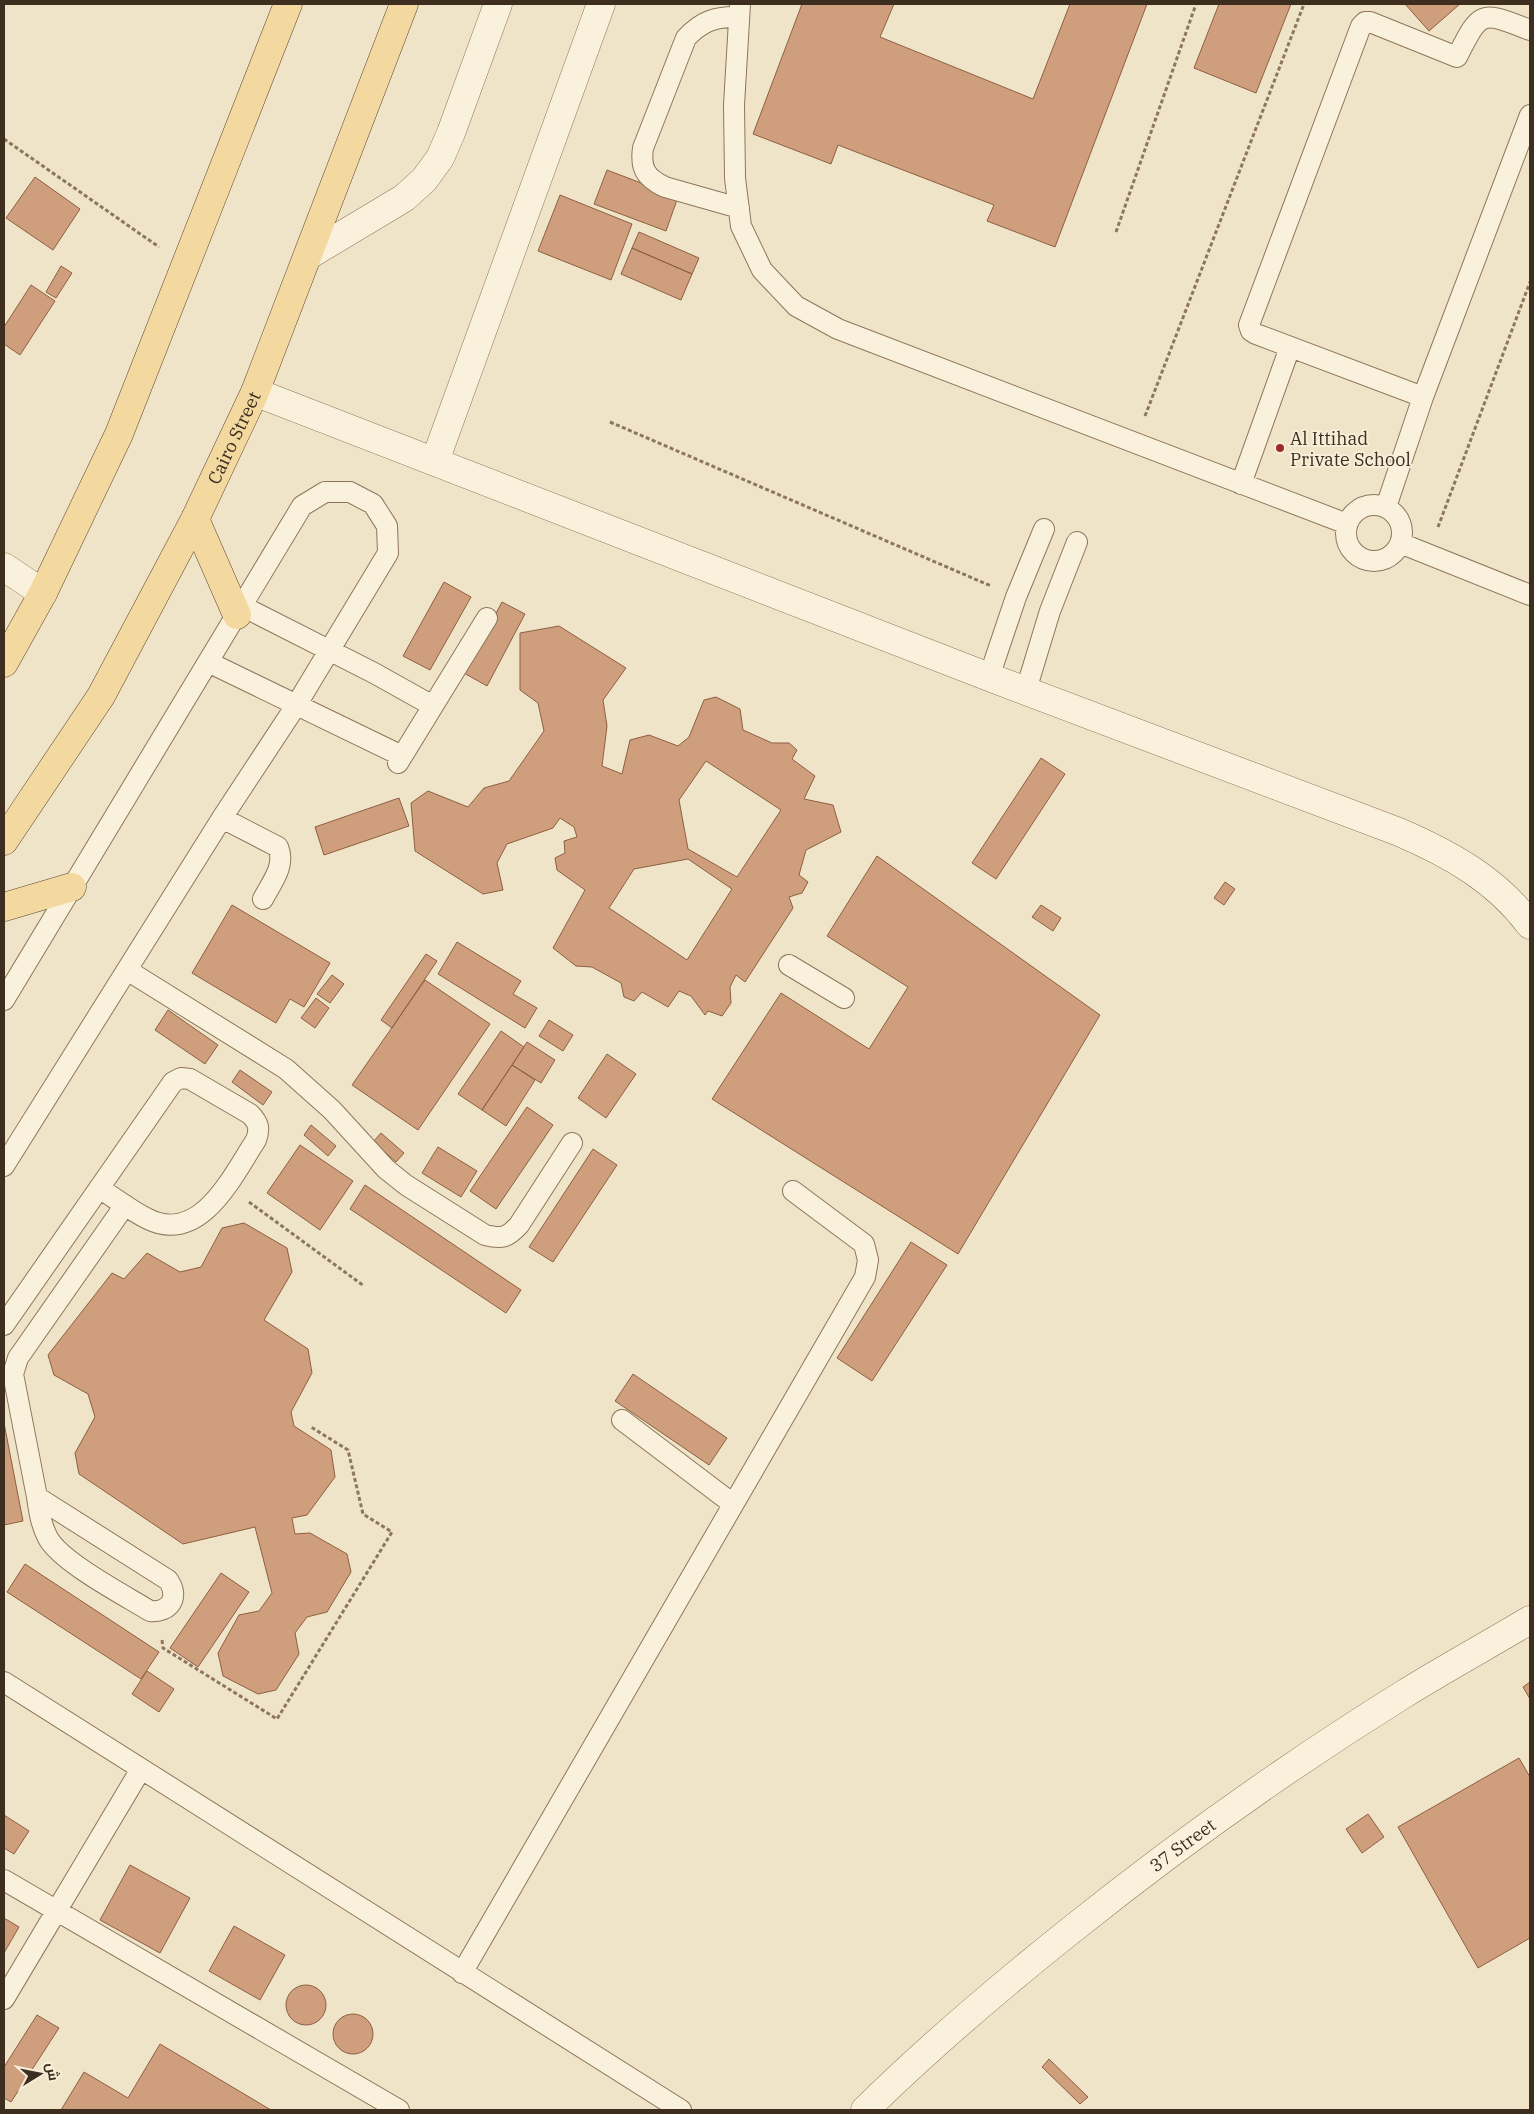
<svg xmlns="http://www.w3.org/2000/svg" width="1534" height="2114" viewBox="0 0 1534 2114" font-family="'IBM Plex Serif',Cairo,serif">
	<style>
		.building { fill: #cf9f7d; stroke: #8d5f41; fill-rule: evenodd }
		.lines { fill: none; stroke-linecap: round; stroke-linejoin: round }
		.service-casing { stroke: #8d765c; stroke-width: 22 }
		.minor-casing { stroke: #8d765c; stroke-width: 29 }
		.primary-casing { stroke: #5b4430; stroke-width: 29 }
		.path { stroke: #8d765c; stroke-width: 3; stroke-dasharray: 4 2.5; stroke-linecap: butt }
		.service { stroke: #faf1dc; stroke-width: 20 }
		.minor { stroke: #faf1dc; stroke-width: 28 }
		.primary { stroke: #f3d9a0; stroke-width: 28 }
		.poi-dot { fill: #9e2a2b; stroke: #f7eed8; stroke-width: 2 }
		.labels { text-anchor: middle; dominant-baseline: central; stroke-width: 4; stroke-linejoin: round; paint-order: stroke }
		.street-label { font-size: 18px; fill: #3d2e20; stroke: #f7eed8 }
		.poi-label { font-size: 18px; fill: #3d2e20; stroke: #f7eed8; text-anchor: start }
	</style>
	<rect width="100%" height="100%" fill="#f0e4c8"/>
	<path class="building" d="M802,4H894L880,37L1033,99L1070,4H1147L1055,247L987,221L994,205L838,145L831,164L753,134Z
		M1219,4H1291L1256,93L1194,68Z
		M1405,4H1460L1429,31Z
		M607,170L678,197L666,231L594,204Z
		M35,177L80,209L53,250L6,218Z
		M560,195L632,224L611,280L538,251Z
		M639,232L699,258L692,274L632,248Z
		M632,248L692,274L681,300L621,274Z
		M61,266L72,273L56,298L46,292Z
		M31,285L55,301L20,355L4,344V327Z
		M444,582L471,597L430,670L403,656Z
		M502,602L525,614L487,686L464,673Z
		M559,626L626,668L603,700L607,726L602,766L622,774L630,740L649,735L678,746L689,737L704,700L716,697L740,709L743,730L772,743H789L797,750L792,759L815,776L804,799L833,805L841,832L806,850L799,875L808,882L802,893L789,897L793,908L745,982L736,975L730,987L731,1003L722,1016L708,1011L705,1015L691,996L679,991L668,1007L642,992L634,1001L624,997L621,983L592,967L576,966L553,948L585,890L557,870L555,858L565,853L564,841L577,837L574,827L560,818L553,828L507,844L497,863L503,890L483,894L415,851L411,803L428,791L468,807L484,788L509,781L544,731L538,703L520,690V633ZM706,761L781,810L737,877L688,849L679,800ZM688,859L732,889L687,960L609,908L634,869Z
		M1041,758L1065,774L996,879L972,863Z
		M399,798L409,826L324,855L315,827Z
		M877,856L1100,1015L958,1254L712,1099L781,993L869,1049L908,987L827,936Z
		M1225,882L1235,889L1224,905L1214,898Z
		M232,905L330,963L304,1007L290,999L276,1023L192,973Z
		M1041,905L1061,918L1053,931L1032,917Z
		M457,942L521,981L513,994L537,1008L525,1028L438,974Z
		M426,954L437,961L392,1028L381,1020Z
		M332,975L344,984L330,1003L317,994Z
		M425,980L490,1024L418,1130L352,1085Z
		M316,998L329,1008L315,1028L301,1018Z
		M168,1010L218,1045L205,1064L155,1030Z
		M549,1020L573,1035L563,1051L539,1036Z
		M501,1031L524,1047L482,1110L458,1094Z
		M527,1042L555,1060L541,1083L512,1065Z
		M607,1054L636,1074L606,1118L578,1098Z
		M512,1065L535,1080L506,1126L482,1110Z
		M240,1070L272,1092L263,1105L232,1082Z
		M527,1107L553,1125L496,1209L470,1191Z
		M311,1125L336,1146L328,1156L304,1135Z
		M381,1133L404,1153L396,1162L373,1142Z
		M300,1145L353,1181L320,1230L267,1193Z
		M438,1147L477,1171L461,1197L422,1173Z
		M593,1149L617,1165L553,1262L529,1247Z
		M365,1185L521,1290L506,1313L350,1209Z
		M244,1223L287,1248L292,1272L264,1320L308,1349L312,1373L291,1412L294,1426L331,1450L335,1477L307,1515L292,1518L295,1534L310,1533L347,1554L351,1572L327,1612L307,1617L295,1633L299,1654L276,1690L258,1694L223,1676L218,1653L239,1615L259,1611L272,1593L255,1527L183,1544L79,1474L75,1453L95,1417L88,1394L54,1375L48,1355L112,1273L124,1279L147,1253L180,1272L201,1267L222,1228Z
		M911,1242L947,1265L872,1381L837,1358Z
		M633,1374L727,1438L709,1465L615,1401Z
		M4,1423L23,1521L4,1525Z
		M25,1564L159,1652L141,1679L7,1592Z
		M221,1573L249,1592L198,1667L170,1648Z
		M147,1671L174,1689L159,1712L132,1694Z
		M1530,1682V1699L1523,1687Z
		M1519,1758L1530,1777V1938L1478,1968L1398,1827Z
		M1368,1814L1384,1837L1362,1853L1346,1829Z
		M4,1815L29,1831L14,1854L4,1848Z
		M130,1865L190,1898L160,1953L100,1920Z
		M4,1918L19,1927L4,1953Z
		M234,1926L285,1955L260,2000L209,1971Z
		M286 2005a20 20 0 1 1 40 0a20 20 0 1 1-40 0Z
		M333 2034a20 20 0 1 1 40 0a20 20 0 1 1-40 0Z
		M37,2015L59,2028L11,2102L4,2098V2067Z
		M160,2044L271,2110H61L84,2072L128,2098Z
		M1049,2059L1088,2097L1080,2104L1042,2067Z"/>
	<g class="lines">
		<g class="service-casing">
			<path id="service" d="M740,4L734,105L735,178L741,226L762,270L796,306L838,329L1347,524
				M739,208L665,187C646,178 640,169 643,148L686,38C702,21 716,16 739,17
				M1423,397L1256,334L1251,331L1249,325L1361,26L1365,22H1370L1457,57C1481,9 1481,11 1530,30
				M1241,484L1290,347
				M1346 533a28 28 0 1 1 56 0a28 28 0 1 1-56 0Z
				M1386,507L1423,397L1530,115
				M1400,543L1530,595
				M242,606L374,673L433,706
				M208,662L402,756
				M989,677L1016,597L1044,529
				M1026,690L1050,611L1077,542
				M398,763L487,618
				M222,818L278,847C286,865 272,882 263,899
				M789,965L844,998
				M127,970L286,1069L332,1110L386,1169L406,1185L485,1235C502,1239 507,1238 519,1225L572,1143
				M4,1000L302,506L325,492H350L373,504L387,526L388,553L297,704L222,818L4,1166
				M4,1325L173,1082L181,1078L190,1079L250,1114C259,1123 260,1129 256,1140C233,1175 201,1245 148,1219C131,1211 115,1198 99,1188
				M622,1420L733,1504
				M37,1497L168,1580C180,1597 170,1613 150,1611C124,1595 61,1562 48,1538C41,1525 39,1511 37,1497L13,1374L18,1358L125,1205
				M4,1682L681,2110
				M4,1880L399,2110
				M462,1973L865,1277L868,1260L864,1244L793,1191
				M4,1999L141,1769"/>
		</g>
		<g class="minor-casing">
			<g id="minor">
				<path d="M309,255L404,198L424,180L440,158L451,133L498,4"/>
				<path d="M255,392L989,677L1399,832C1450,854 1497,880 1530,925"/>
				<path d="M435,461L601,4"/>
				<path d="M4,567L43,593"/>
				<path id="s1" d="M865,2110C931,2045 1002,1985 1075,1927C1180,1843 1290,1765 1404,1694C1446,1668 1488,1645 1530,1620"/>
			</g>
		</g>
		<g class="primary-casing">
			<g id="primary">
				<path d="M195,519L237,615"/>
				<path d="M4,663L43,593L119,434L288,4"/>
				<path id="s2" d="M4,841L101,696L195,519L255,392L404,4"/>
				<path d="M4,907L72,887"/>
			</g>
		</g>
		<path class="path" d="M4,139L159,247
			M1116,232L1196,4
			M1145,416L1304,4
			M610,422L991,586
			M1438,527L1530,282
			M249,1202L364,1286
			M162,1640L163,1648L277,1719L392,1532L363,1514L348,1450L311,1427"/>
		<use href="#service" class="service"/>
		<use href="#minor" class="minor"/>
		<use href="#primary" class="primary"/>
	</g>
	<circle class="poi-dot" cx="1280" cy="448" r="5"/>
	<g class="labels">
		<g class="street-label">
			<text stroke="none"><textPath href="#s2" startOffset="465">Cairo Street</textPath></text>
			<text stroke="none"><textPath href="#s1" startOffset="414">37 Street</textPath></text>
		</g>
		<g class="poi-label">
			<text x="1290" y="438">Al Ittihad<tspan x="1290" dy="21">Private School</tspan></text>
		</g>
	</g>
	<rect width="1534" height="2114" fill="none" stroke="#3d2e20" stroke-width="10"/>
	<g transform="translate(40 2074) rotate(80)" stroke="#f7eed8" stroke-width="4" paint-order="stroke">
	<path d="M0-4L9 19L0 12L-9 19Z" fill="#3d2e20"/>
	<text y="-8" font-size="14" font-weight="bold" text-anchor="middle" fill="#3d2e20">ش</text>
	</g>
</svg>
